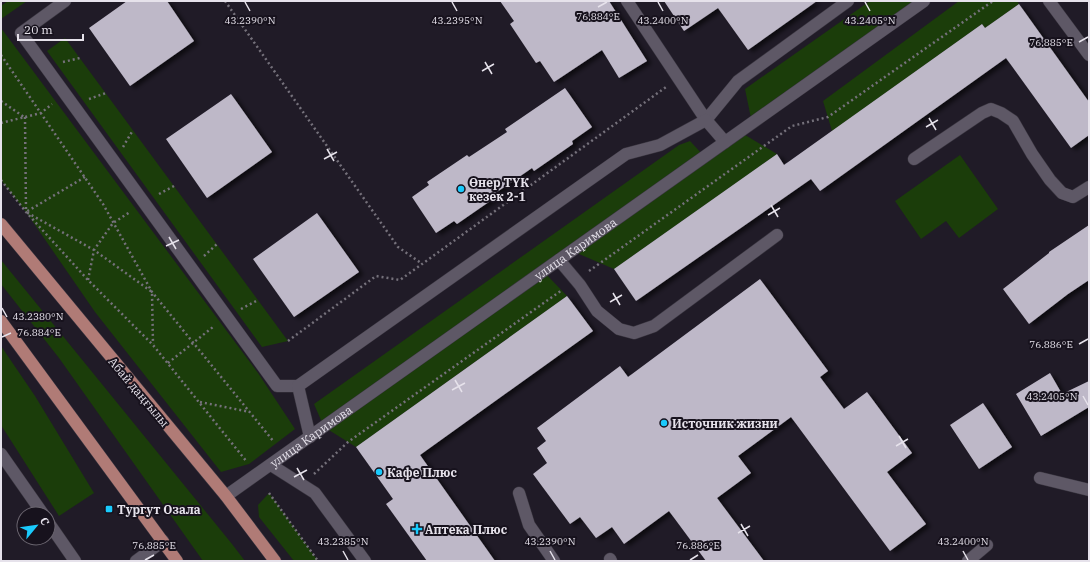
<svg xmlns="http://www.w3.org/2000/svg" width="1090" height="562" viewBox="0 0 1090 562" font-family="'IBM Plex Serif',serif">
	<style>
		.green { fill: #1b3d0a }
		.building { fill: #beb8c8; filter: url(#shadow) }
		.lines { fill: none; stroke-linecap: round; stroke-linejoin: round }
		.minor-casing { stroke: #3a3640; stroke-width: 13 }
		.major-casing { stroke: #3a3640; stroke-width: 13 }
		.path { stroke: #75717b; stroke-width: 2.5; stroke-dasharray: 2 3; stroke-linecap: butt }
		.minor { stroke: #5e5866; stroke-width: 12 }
		.major { stroke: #b07b76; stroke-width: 12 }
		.ticks { fill: none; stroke: #e6e2eb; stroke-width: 1.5 }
		.poi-dot { fill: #1acafc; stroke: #17121d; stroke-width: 1.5 }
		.labels { text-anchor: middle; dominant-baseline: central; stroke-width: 4; stroke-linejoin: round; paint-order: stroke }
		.poi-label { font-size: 12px; font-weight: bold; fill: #e6e2eb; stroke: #17121d; text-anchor: start }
		.street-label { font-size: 12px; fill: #e6e2eb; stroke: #17121d }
		.ticks-label { font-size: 10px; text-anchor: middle; fill: #e6e2eb; stroke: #17121d; stroke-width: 4; stroke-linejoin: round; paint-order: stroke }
	</style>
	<defs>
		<filter id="shadow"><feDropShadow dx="4.5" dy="2.5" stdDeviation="2" flood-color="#0009"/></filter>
	</defs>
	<rect width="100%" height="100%" fill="#201b27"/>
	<path class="green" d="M8,1H27L1,19V6Z
		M870,1H924L752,123L745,89Z
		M959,1H1017L1019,4L985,28L982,24L832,131L823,101Z
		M1,28L258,373L295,429L249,464L221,472L95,312L26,212L1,180Z
		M65,38L288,341L262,347L47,51Z
		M740,132L777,154L614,269L572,251L543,271L567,296L356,447L324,427L314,404L679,145L690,141L705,157Z
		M960,155L998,209L959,238L946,221L921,239L895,201Z
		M1,260L232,544L245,561H203L59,358L1,284Z
		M1,346L35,396L94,493L59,516L1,425Z
		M269,493L318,561H294L259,517L258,505Z"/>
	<path class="building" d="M127,1H167L194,41L130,86L89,28Z
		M500,1H609L647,61L619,78L602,50L554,82L540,61L536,63L510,24L514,21Z
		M664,1H817L748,50L718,8L684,31Z
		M1019,4L1089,102V135L1071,148L1006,58L820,191L811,179L636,301L614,269L777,154L784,165L982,24L985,28Z
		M565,88L592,127L572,141L573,144L534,171L532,168L494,194L496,197L457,224L454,221L436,233L412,197L429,185L427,182L467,155L469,157L507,132L505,129Z
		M231,94L272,152L207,198L166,139Z
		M317,213L359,272L294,317L253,259Z
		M1089,225V280L1068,294L1029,324L1003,289L1049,253V252Z
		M760,279L828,371L820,377L844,409L867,392L912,453L887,472L926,524L890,551L791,417L738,456L751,473L717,498L764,561H706L669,511L624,544L612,527L596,538L580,517L570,524L533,474L547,463L537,448L546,441L537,428L620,366L628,377Z
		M567,296L593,331L420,455L495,561H427L386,504L393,499L356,447Z
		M1050,373L1062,394L1089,381V407L1041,436L1016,394Z
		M983,403L1012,447L979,469L950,425Z"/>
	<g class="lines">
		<g class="minor-casing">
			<g id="minor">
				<path d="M65,1L21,33L277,386H298"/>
				<path d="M627,1L706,120L738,81L848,1"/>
				<path d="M1049,1L1089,55"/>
				<path d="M914,159L982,113L991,109L1001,113L1013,121L1032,154L1050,180L1062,193L1073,197L1089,187"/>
				<path d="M559,260L580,285L597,311L619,329L634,333L654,326L777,235"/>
				<path d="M310,437L298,386L626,154L660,145L706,120L725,142"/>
				<path d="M1,454L43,514"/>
				<path d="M271,465L315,493L365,561"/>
				<path d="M1040,478L1089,490"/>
				<path d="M519,493L529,525L554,561"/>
				<path id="s1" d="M226,496L924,1"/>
				<path d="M48,522L75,561"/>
				<path d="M610,559L611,561"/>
				<path d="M136,561L163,541"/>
				<path d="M968,561L987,545"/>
			</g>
		</g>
		<g class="major-casing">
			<path id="major" d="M1,224L226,496L275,561
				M1,321L177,561"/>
		</g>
		<path class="path" d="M225,1L398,247L421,263
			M1,55L103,204L152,292L274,442
			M63,62L80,58
			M89,99L106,93
			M1,101L24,117
			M25,117L26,211
			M1,123L41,113L52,104
			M123,147L133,130
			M85,177L26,212L94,250L152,292L153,344
			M1,180L26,212L88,280L153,345L247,462
			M159,194L174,186
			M204,256L217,244
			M589,271L792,126L828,117L993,1
			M88,280L94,250L113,223L130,212
			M241,309L258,300
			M288,341L376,276L400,280L666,87
			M168,363L213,327
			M200,402L250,412
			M314,474L348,442L562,290
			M269,493L318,561"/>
		<use href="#minor" class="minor"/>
		<use href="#major" class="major"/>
	</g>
	<path class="ticks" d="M245,2L250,11M452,2L457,11M658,2L663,11M865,2L870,11M598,7L607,2M1079,42L1088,37M485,62L492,74M482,71L494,64M929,118L936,130M926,127L938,120M327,149L334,161M324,159L337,152M771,205L778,217M768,215L780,208M169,237L176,249M166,246L179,240M613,293L620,305M610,302L622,295M2,308L7,317M2,337L11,333M1079,344L1088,339M455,380L462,392M452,390L465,383M1083,396L1088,405M899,436L906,448M896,446L908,439M297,468L304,480M294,477L307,470M741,524L748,536M738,533L750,526M343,551L348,560M550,551L555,560M963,551L968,560M145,560L154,555M690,560L698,555"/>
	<g class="poi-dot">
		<circle cx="461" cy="189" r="4"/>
		<circle cx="664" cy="423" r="4"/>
		<circle cx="379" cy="472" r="4"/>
		<rect x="105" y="505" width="8" height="8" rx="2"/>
		<path d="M415 523h4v4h4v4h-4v4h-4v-4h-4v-4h4z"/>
	</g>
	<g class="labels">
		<g class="poi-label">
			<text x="469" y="182">Өнер ТҮК<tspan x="469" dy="14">кезек 2-1</tspan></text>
			<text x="672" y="423">Источник жизни</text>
			<text x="387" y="472">Кафе Плюс</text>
			<text x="117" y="509">Тургут Озала</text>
			<text x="425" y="529">Аптека Плюс</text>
		</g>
		<g class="street-label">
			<text stroke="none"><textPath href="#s1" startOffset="428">улица Каримова</textPath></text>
			<text transform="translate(139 392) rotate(50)">Абай даңғылы</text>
			<text stroke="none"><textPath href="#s1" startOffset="104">улица Каримова</textPath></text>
		</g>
	</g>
	<g class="ticks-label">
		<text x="598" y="20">76.884°E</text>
		<text x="250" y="24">43.2390°N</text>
		<text x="457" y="24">43.2395°N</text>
		<text x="663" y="24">43.2400°N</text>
		<text x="870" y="24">43.2405°N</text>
		<text x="1051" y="46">76.885°E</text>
		<text x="38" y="320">43.2380°N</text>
		<text x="39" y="336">76.884°E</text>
		<text x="1051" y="348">76.886°E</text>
		<text x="1052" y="400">43.2405°N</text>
		<text x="343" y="545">43.2385°N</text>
		<text x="550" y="545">43.2390°N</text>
		<text x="963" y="545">43.2400°N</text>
		<text x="154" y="549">76.885°E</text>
		<text x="698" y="549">76.886°E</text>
	</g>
	<rect width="1090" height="562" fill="none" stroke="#e6e2eb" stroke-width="4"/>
	<g transform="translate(36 526) rotate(61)"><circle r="19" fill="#17121d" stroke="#6a656f"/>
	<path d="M0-3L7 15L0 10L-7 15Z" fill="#1acafc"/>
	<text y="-6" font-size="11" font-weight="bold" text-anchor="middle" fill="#e6e2eb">С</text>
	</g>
	<path d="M18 34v6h65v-6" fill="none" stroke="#e6e2eb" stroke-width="2"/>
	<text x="24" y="34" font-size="12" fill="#e6e2eb" stroke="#17121d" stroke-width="3" paint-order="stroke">20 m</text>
</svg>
